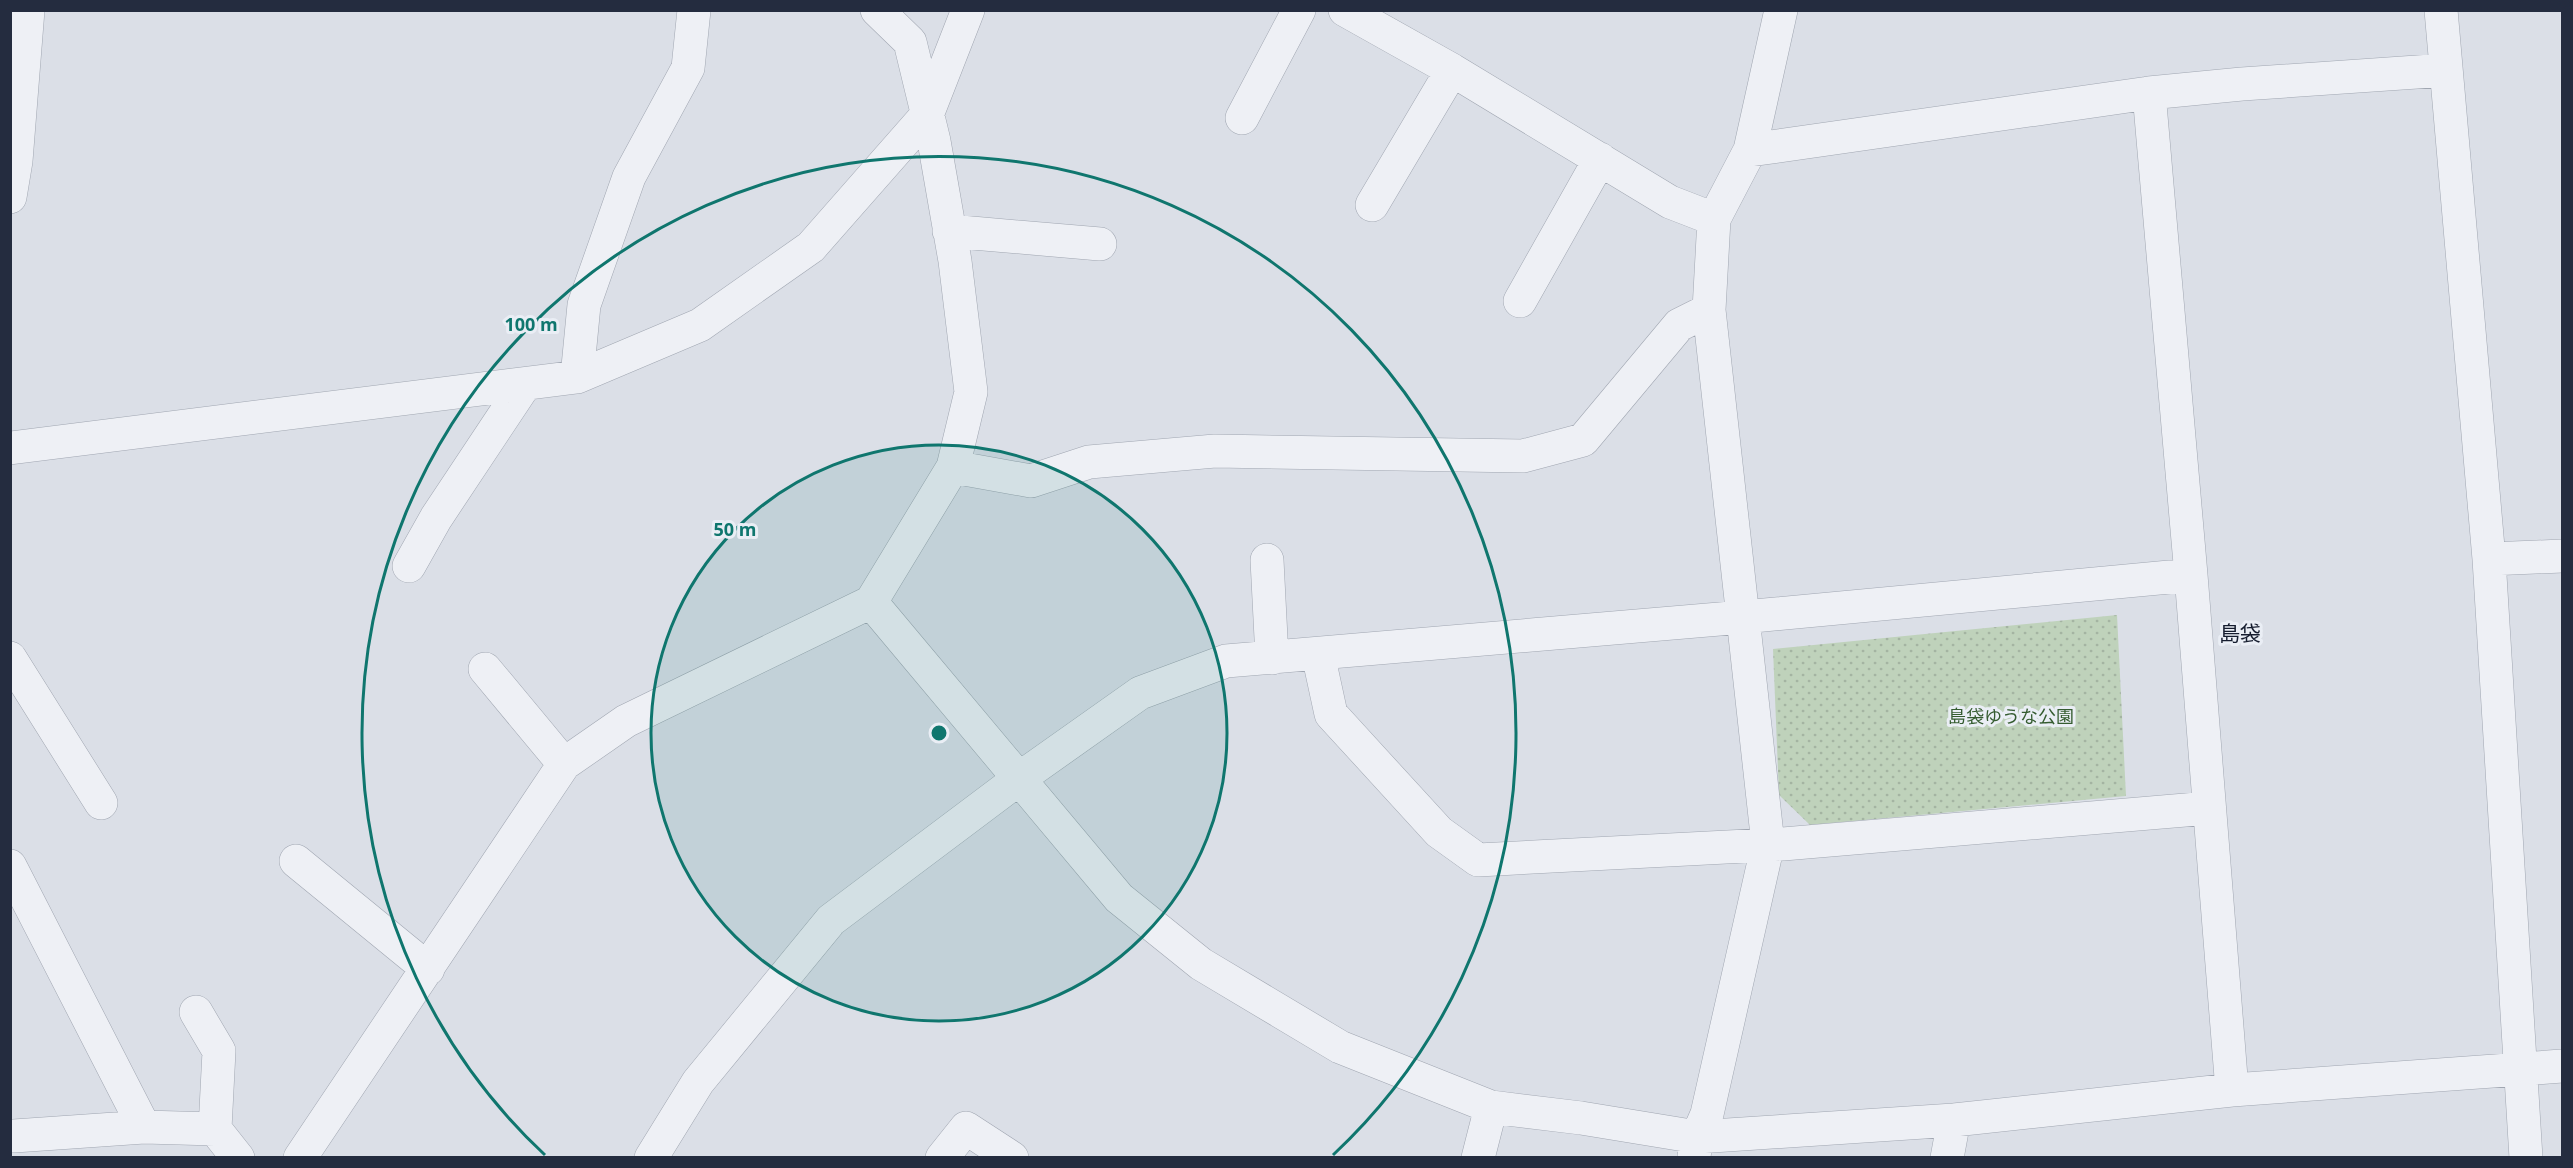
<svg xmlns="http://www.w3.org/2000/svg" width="2573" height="1168" viewBox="0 0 2573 1168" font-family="'Open Sans','Noto Sans JP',sans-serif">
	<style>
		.park { fill: url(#park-dots) }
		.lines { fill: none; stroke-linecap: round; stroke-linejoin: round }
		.minor-casing { stroke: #a0a6b1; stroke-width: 34 }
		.minor { stroke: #eef0f5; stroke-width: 33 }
		.ring { fill: none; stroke: #0f766e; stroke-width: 3 }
		.labels { text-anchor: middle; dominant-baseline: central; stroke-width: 6; stroke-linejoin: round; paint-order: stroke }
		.park-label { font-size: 18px; fill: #355c30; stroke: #eaeef5 }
		.quarter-label { font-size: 21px; fill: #161d2f; stroke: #eaeef5 }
		.centre { fill: #0f766e; stroke: #eaeef5; stroke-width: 3 }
		.ring-label { font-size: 18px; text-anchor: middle; font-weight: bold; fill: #0f766e; stroke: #eaeef5; stroke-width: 6; stroke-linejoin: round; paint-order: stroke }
	</style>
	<defs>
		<pattern id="park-dots" width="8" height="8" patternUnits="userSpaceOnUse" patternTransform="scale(1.5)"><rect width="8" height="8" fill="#bfd2bb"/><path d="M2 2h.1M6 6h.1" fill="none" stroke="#a4b4a2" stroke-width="1.8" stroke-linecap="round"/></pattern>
	</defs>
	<rect width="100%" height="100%" fill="#dbdfe7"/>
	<path class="park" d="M2117,615L2126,796L1810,825L1779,795L1773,649Z"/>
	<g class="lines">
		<g class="minor-casing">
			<path id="minor" d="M1345,10L1452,70L1670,202L1714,219
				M2441,10L2489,559L2526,1158
				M2149,93L2191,575L2232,1090
				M1242,118L1299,10
				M1750,150L2149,93L2242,84L2446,70
				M10,197L16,161L28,10
				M1372,205L1452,70
				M949,231L1100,244
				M1520,301L1600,159
				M577,377L584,305L629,177L688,68L694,10
				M10,448L577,377L700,325L811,247L927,115L968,10
				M953,467L1031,481L1089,462L1215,451L1523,456L1583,440L1679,325L1709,310
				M2489,559L2562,556
				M1267,560L1272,658
				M409,566L436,518L525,384
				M871,602L1119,898L1201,964L1340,1047L1491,1107L1581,1118L1697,1137L1954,1120L2232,1090L2562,1066
				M1318,654L1331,714L1439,832L1478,860L1783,844L2209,808
				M10,658L101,803
				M485,669L564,764
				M296,861L428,969
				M10,866L144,1127
				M196,1012L219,1051L215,1129
				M14,1136L144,1127L215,1129L238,1158
				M1694,1156L1697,1137L1707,1114L1768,844L1709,310L1714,219L1750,150L1781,10
				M300,1158L564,764L626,721L871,602L953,467L971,392L955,261L934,141L910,42L877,10
				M651,1158L698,1082L831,920L1020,778L1140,693L1226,661L1743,617L2191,575
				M942,1158L966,1128L1012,1158
				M1478,1158L1491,1107
				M1947,1158L1954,1120"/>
		</g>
		<use href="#minor" class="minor"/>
	</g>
	<circle cx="939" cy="733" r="288" fill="#0f766e" fill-opacity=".12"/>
	<g class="ring">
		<circle cx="939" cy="733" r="288"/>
		<path d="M545 1155A577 577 0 1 1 1333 1155"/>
	</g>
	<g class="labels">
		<g class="park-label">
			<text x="2011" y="716">島袋ゆうな公園</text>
		</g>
		<g class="quarter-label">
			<text x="2240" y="633">島袋</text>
		</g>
	</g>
	<circle cx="939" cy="733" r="9" class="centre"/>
	<g class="ring-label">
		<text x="531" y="331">100 m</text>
		<text x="735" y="536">50 m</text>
	</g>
	<rect width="2573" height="1168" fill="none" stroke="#242c3f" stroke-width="24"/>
</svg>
